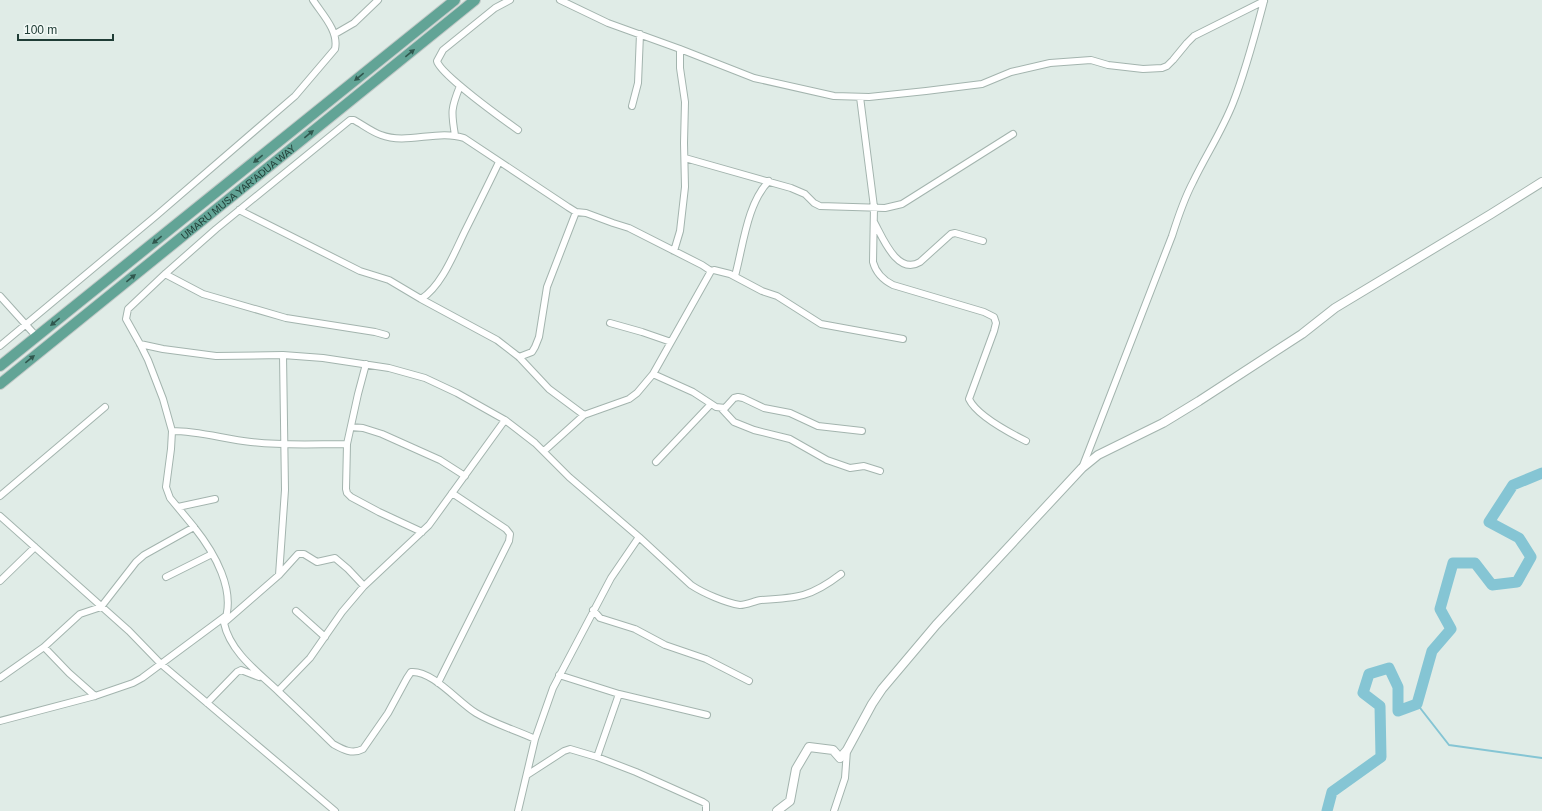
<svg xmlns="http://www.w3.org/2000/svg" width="1542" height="811" viewBox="0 0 1542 811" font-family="Helvetica,sans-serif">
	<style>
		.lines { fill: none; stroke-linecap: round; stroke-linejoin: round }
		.stream { stroke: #85c5d4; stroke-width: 2 }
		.river { stroke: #85c5d4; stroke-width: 11 }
		.minor-casing { stroke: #a3b4ae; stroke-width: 8 }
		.tertiary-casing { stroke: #a3b4ae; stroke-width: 10 }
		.primary-casing { stroke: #c1c9c7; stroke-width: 12 }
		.minor { stroke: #fff; stroke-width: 6 }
		.tertiary { stroke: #fff; stroke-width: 8 }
		.primary { stroke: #62a496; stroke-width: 10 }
		.oneway { fill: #30574e }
		.labels { text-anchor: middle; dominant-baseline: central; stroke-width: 4; stroke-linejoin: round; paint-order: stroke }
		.street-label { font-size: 10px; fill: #203d36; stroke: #f1f8f5 }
	</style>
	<rect width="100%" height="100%" fill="#e0ece7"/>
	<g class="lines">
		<path class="stream" d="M1417,704L1449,745L1542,758"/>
		<path class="river" d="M1327,811L1332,792L1381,757L1380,706L1363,693L1369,674L1389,668L1398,687V711L1417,704L1432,651L1451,629L1440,609L1453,563H1475L1492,585L1517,582L1531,557L1519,538L1489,522L1513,485L1542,473"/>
		<g class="minor-casing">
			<path id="minor" d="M510,0L495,8L443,50L437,61C440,74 504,120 518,130
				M560,0L608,23L680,49L754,78L834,96L869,97L926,91L982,84L1011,72L1050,63L1091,60L1108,65L1143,69L1162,68L1167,66L1173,60L1187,43L1194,36L1264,1
				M335,34L354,23L378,0
				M860,97L874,207L873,262C876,273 883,280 893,285L984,312L994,317L996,323L994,331L969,399C977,416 1010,433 1026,441
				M632,106L638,83L640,34
				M455,135C451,112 451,108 460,86
				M685,158L791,188L805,194L814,203L820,206L885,208L902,204L1013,134
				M239,210L360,271L389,280L421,299L497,340L519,357L549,389L584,415
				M874,222C882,236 897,276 920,262L951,234L955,233L983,241
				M674,251L680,231L685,187L684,143L685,102L680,68V49
				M165,274L203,294L286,318L375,332L386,335
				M735,276C743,247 747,203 769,181
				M0,296L36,336
				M421,299C442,286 455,251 466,229C477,207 488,185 499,162
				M610,323L642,332L671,342
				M140,344L163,349L216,356L283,355L323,358L389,368L425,378L457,393L505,420L535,443L569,477L639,537L691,585C703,593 726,603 740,605C747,605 754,601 761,600C798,598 811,597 841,574
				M0,346L157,215L295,96L335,49C339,31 322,14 313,0
				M519,357L532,352L535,347L539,337L547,287L576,212
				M366,364L358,394L347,444L346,489L347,493L351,497L379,512L422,532
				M653,374L711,271L714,270L730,274L762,291L777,296L821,324L903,339
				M721,408L734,422L754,430L790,439L827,460L850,468L864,466L880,471
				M351,427L363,428L382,434L440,460L465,476
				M172,431C199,431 224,439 251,442C283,446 315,444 347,444
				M544,451L584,415L629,399L637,393L653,374L693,392L716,407L725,408L734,398L738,397L743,398L764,408L790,413L818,426L862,431
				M656,462L711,404
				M1082,468L1172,236C1178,217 1184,199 1193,182C1206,155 1222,131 1233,103C1246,70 1255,35 1264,1
				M0,496L105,407
				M178,507L215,499
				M0,516L129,631L161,664L335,811
				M194,527L170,498L166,487L171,449L172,431L163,399L148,360L140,344L126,319L128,309L165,274L216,229L350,120H354C363,125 372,132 381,135C407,145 438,129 464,138L568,207L576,212L586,213L613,223L629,228L702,265L711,271
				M279,575L285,490L283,355
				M166,577L212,554
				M0,581L35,547
				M593,610L600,618L635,629L665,645L706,659L749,681
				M296,611L325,637
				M225,622L279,575L298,554H304L317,562L335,558L348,569L364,586
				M44,647L69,673L95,696
				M559,675L619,694L707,715
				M0,678L44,647L80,614L101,607L136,562L144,555L194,527C214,552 237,591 224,623C230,652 259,673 279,692C297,709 315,726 333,744C342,749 352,755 363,749L388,713L407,678L411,672C432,670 458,702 476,713C494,724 516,730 535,739
				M438,683L509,541L510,534L506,529L452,493
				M278,691L310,658L342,612L364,586L429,525L505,420
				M207,703L237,672L241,670L259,677
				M0,721L95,696L133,683L142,678L227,615
				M597,757L619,694
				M527,775L564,751L570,749L597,757L636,772L703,802L706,804V811
				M518,811L535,739L553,688L611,578L639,537
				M834,811L845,778L847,750"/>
		</g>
		<g class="tertiary-casing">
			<path id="tertiary" d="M777,811L790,801L796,769L809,747L833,750L840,758L847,750L872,704L882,689L936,625L1082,468L1098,455L1163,423L1199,401L1302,334L1335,308L1491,214L1542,182"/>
		</g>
		<g class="primary-casing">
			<g id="primary">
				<path d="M0,366L455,0"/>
				<path id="s1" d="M0,384L475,0"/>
			</g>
		</g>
		<use href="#minor" class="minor"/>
		<use href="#tertiary" class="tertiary"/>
		<use href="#primary" class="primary"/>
	</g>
	<defs><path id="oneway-solid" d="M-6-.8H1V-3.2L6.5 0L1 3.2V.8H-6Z"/></defs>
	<g class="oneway">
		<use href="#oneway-solid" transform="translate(410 53) rotate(-39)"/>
		<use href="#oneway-solid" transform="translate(359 77) rotate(141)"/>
		<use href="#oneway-solid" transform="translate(309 134) rotate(-39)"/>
		<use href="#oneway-solid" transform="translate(258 159) rotate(141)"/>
		<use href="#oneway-solid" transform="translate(157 240) rotate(141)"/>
		<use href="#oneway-solid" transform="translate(131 278) rotate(-39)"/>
		<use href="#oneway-solid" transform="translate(55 322) rotate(141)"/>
		<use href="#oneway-solid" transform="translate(30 359) rotate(-39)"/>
	</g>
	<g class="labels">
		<g class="street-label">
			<text stroke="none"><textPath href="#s1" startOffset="306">UMARU MUSA YAR'ADUA WAY</textPath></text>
		</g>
	</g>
	<path d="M18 34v6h95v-6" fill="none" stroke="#203d36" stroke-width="2"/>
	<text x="24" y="34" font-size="12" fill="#203d36" stroke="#f1f8f5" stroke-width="3" paint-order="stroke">100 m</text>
</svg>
